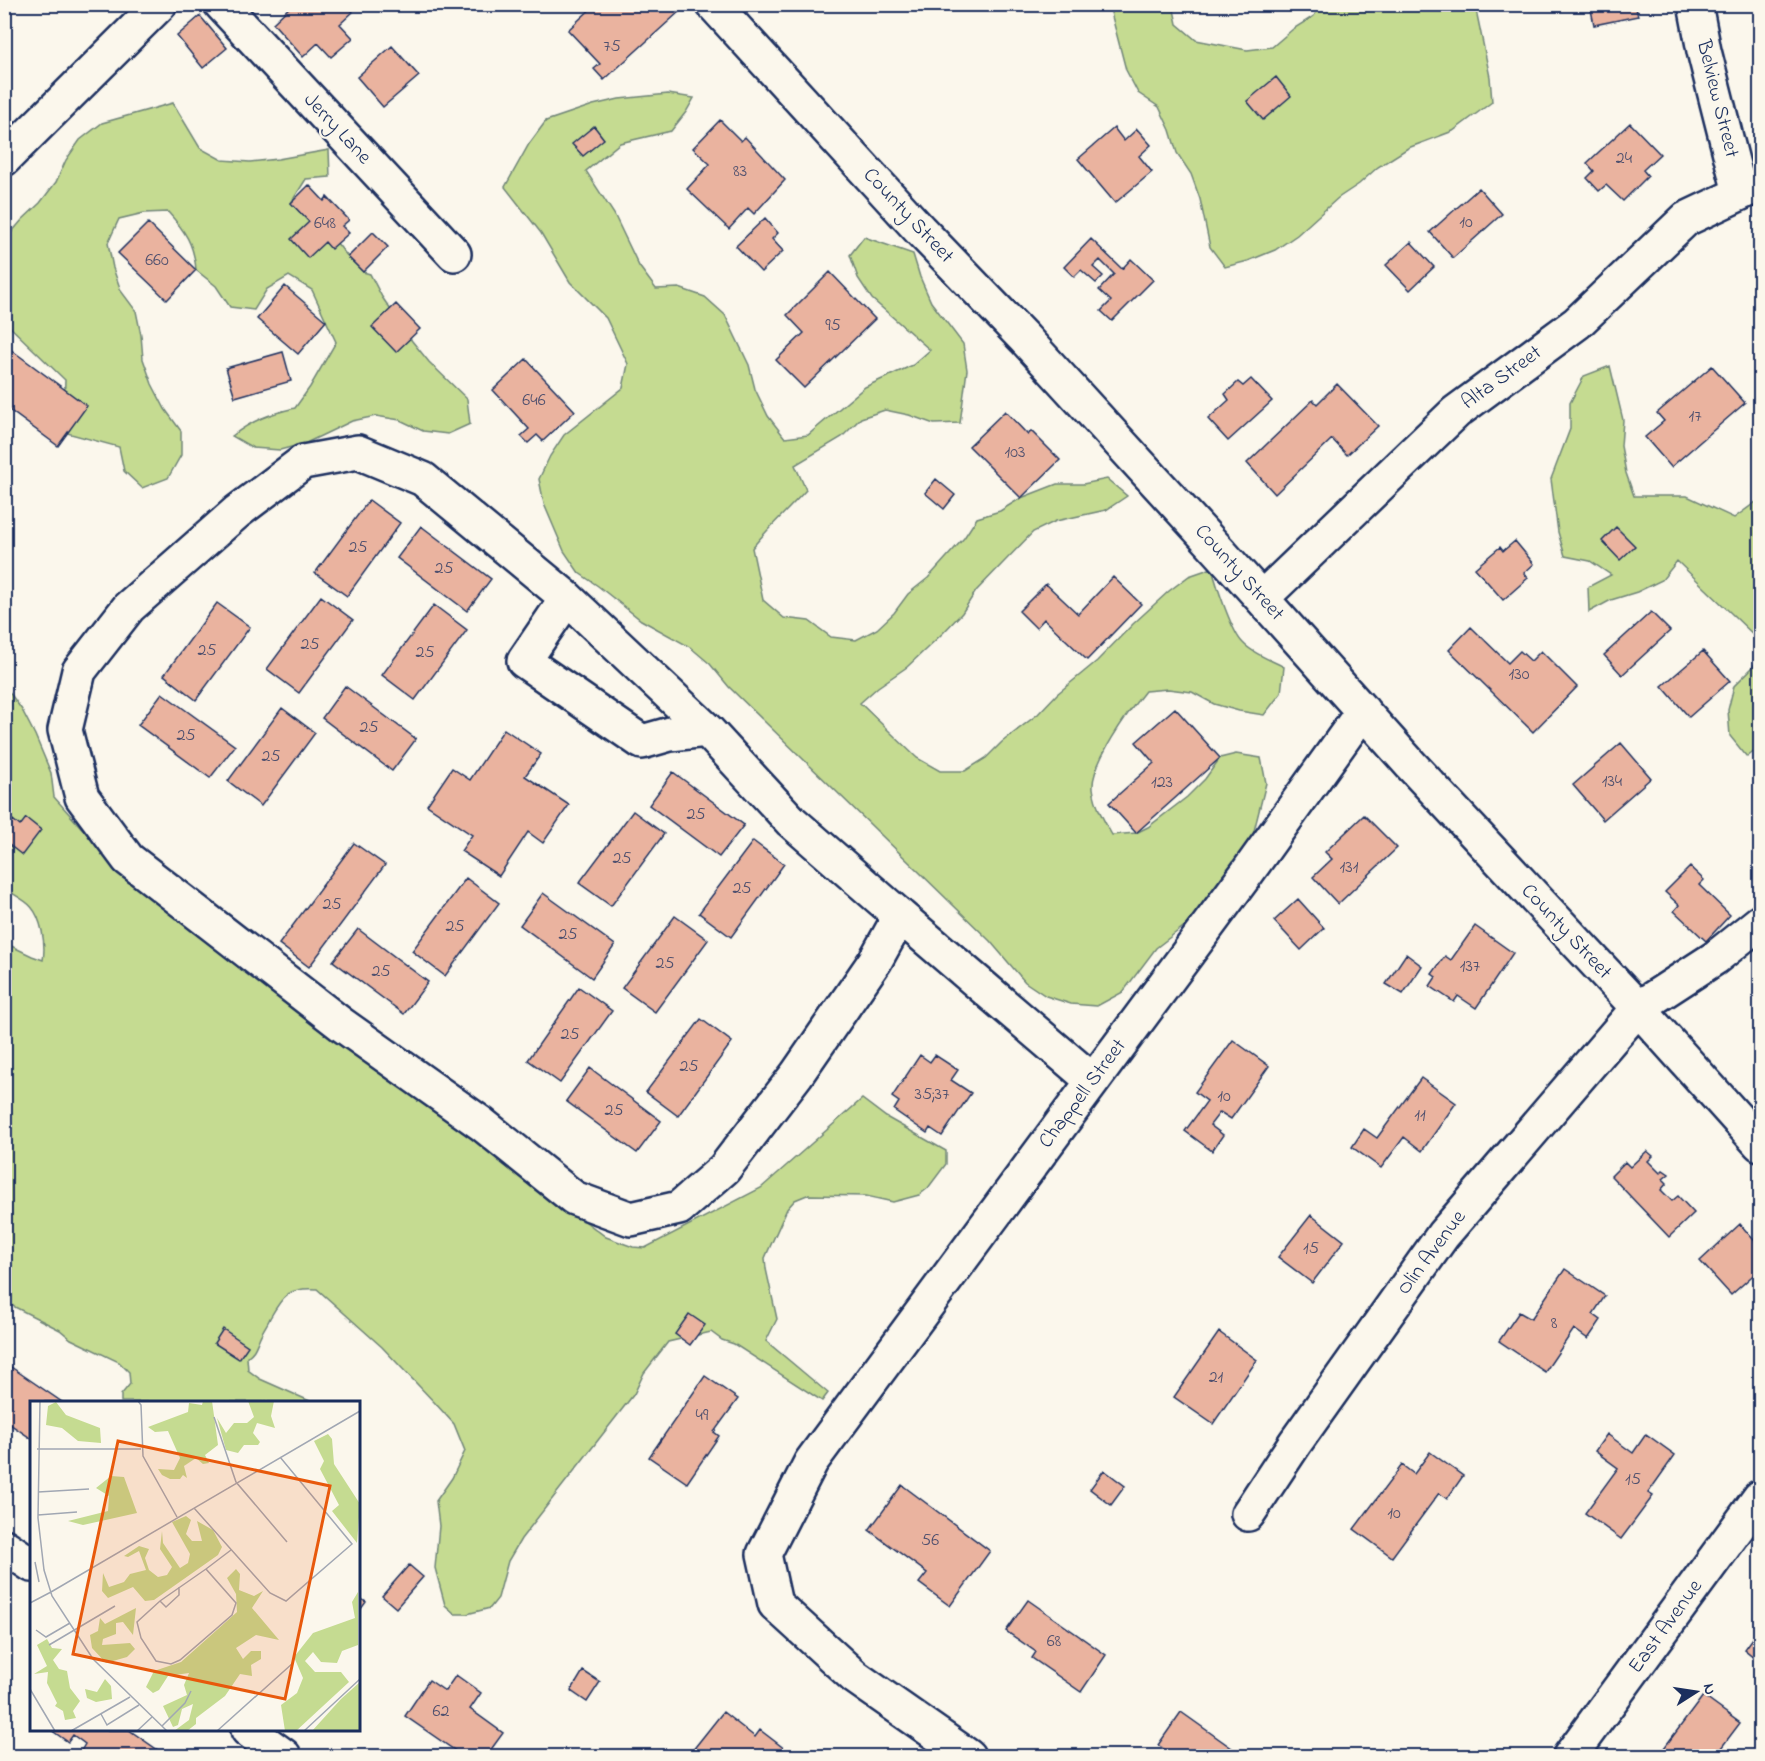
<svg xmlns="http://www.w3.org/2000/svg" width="1765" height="1761" viewBox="0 0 1765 1761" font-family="'Indie Flower',sans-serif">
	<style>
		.green { fill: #c5db91; stroke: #708578; stroke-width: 1.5 }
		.building { fill: #eab39f; stroke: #1b2f5e; stroke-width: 1.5 }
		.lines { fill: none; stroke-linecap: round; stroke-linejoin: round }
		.minor-casing { stroke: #1b2f5e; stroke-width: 38 }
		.major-casing { stroke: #1b2f5e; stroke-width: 38 }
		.minor { stroke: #fbf7ec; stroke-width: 33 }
		.major { stroke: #fbf7ec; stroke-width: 33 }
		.labels { text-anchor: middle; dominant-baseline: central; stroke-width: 4.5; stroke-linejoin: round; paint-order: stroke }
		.number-label { font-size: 18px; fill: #4f506e }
		.street-label { font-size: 21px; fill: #1b2f5e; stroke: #fbf7ec }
		.inset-road { fill: none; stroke: #a1a7b3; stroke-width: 1.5 }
		.view { fill: #e8590c; fill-opacity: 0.15; stroke: #e8590c; stroke-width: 3 }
		.inset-edge { fill: none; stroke: #1b2f5e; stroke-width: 3 }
	</style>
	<rect width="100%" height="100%" fill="#fbf7ec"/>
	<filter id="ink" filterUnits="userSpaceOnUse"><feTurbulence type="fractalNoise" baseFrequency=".0167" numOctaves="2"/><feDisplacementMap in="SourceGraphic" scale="12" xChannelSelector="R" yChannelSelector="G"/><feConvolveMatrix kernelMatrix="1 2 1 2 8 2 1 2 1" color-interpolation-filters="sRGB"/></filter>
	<g filter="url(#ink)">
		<path class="green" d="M1109,5H1173L1177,24L1196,40L1247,50L1272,47L1293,29L1314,16L1320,5H1475L1490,77L1492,102L1453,131L1408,148L1378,167L1359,184L1338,198L1297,235L1275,250L1248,261L1225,267L1210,247L1200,199L1191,174L1177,153L1170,130L1159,107L1138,93L1126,70Z
			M668,94L694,98L686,112L671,131L620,143L586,171L614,214L639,266L656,289L679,288L705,297L725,315L749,365L755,389L768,416L785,438L808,435L865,387L913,365L930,350L872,299L858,278L850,255L864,237L913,254L920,277L931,302L963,344L967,370L960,423L934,424L909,415L885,410L861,418L842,437L795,465L806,490C788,510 769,527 752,548L763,600L784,618L809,621L831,637L856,640L877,629L894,613L908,594L928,578L964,538L977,518L1000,511L1021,498L1057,484H1083L1107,479L1127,496L1106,510L1056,521L1033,532L976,591L962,613L943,633L907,667L878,687L860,703L917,758L940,771H965L986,758L1002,742L1038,714L1057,694L1097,661L1133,624L1169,591L1189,576L1212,568C1216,584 1232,633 1243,643C1253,654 1271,660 1284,667L1281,693L1264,715L1239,711L1214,704L1192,692L1168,689L1145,691C1129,711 1091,763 1093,788C1095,805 1104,821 1112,835L1136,833L1148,827L1187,797L1205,779L1220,758L1236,754L1261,758L1266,783L1248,855L1200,914L1156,948L1123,992L1097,1006L1071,1004L1046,996L1025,982L990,941L729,687L710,664L690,647L641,620L598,586L579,573L564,551L544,504L539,479L550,456L564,435L623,388L628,364L606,318L570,282L541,233L505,187L529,144L546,121L593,105L619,99Z
			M173,103L200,148L222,160L250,162L278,159L329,150L330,177L306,179L291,203L309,221L333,238L348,257L363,272L370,274L382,297L412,341L429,362L467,399L470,424L448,434L423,431L400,420L376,416L352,421L306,443L280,450L253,448L232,436C253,420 269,414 295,408L310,387L336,342L312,290L289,276L267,289L254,310L230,307L216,286L196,270C194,244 185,231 168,212L144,213L119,219L108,243L113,268L121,291L136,311L141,335L143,359L152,384L165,409L181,431V455L168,478L142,488L124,471L119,447L67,433L64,407L65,380L5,322V240L22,220L40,203L56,182L66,160L80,140L102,123Z
			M1610,366L1623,420L1621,446L1626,473L1634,496H1687L1734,518L1760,499V641L1677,561L1662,580L1637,592L1611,600L1589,612L1588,587L1611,575L1590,561L1565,556L1558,532L1551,479L1570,429V403L1584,376Z
			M1760,655V747L1747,757L1730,736L1728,710L1734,686L1752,668Z
			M5,686L22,710L35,735L51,773L54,797L111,861L606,1237L633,1247L645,1248L761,1188L862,1099L886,1117L946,1151V1164L928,1188L919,1195L893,1202L866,1196L807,1195L795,1200L787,1209L765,1258L766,1269L777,1319L766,1341L828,1393L822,1401L734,1344L722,1340L711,1332L668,1342L644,1373L634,1394L521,1539L508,1561L498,1598L490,1608L467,1614H455L445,1605L435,1568L439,1526L436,1501L452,1478L465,1451L454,1424L435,1403L382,1347L317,1289C289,1287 283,1295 270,1318C267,1325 262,1331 259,1339C255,1348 255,1351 247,1357L248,1370L260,1379L312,1402H121V1395L130,1384L129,1372L119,1362L71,1339L60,1330L5,1302V943L32,956L43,960C45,949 44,941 42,931C36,904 26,902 5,889Z"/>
		<path class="building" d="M293,4H347L353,12L340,24L353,38L331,57L318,43L303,57L273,23Z
			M596,4H673L679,12L604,80L594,69L600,64L568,30Z
			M1590,4H1635L1638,16L1594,25Z
			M200,16L227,48L203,68L177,36Z
			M392,46L419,76L383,107L357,77Z
			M1276,77L1291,96L1263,120L1247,101Z
			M720,120L741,141L745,137L785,180L754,214L748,208L729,229L687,189L710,164L693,148Z
			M1630,123L1660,154L1643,170L1648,176L1623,201L1606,185L1599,191L1587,178L1594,171L1587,163Z
			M594,126L604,139L583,156L572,144Z
			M1114,128L1124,141L1137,129L1151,145L1139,156L1152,172L1115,203L1078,159Z
			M309,185L324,201L327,197L349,220L342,226L349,233L331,249L325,242L308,258L291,239L309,222L291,203Z
			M1479,188L1502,214L1453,258L1430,232Z
			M765,218L778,233L772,239L783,251L761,272L736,246Z
			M148,223L196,270L167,300L118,253Z
			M373,232L388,247L363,272L348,257Z
			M1091,239L1122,269L1131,259L1153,280L1112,321L1101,311L1111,301L1099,290L1114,274L1100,260L1093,267L1103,276L1096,283L1081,270L1074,277L1064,267Z
			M1411,242L1434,267L1410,290L1386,265Z
			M830,272L875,319L804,388L776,360L804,333L787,315Z
			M285,286L326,321L298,354L257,319Z
			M396,304L420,329L396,352L372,327Z
			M6,346L87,406L58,446L4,406V349Z
			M283,352L291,381L235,397L226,368Z
			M526,359L575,411L543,441L537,435L528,443L521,436L529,429L493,390Z
			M1712,366L1745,403L1671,467L1645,437L1664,421L1657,413Z
			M1251,379L1272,401L1228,441L1208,419L1229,400L1225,394L1238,382L1243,386Z
			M1337,384L1378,426L1347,455L1332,439L1275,494L1247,463L1313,400L1317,404Z
			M1005,411L1028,435L1031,431L1060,460L1021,498L969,446Z
			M936,479L955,495L944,509L925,493Z
			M369,500L400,523L347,596L315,573Z
			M421,526L491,579L467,611L397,558Z
			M1616,527L1635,546L1620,560L1602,541Z
			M1515,541L1534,564L1524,573L1528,578L1503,600L1475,568L1500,547L1503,551Z
			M1113,577L1141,604L1087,660L1044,619L1036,628L1019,611L1046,584L1078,614Z
			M321,596L353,620L299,693L267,669Z
			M217,603L250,627L196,700L164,675Z
			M434,605L467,630L415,700L382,675Z
			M1651,612L1670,631L1622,675L1604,655Z
			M1471,627L1508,663L1520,651L1531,661L1541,651L1577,687L1533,732L1449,650Z
			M1703,651L1730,681L1689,717L1662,686Z
			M345,686L416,739L392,771L322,718Z
			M162,693L235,746L210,778L138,725Z
			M282,708L315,733L261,806L228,781Z
			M1175,708L1220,758L1136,833L1109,803L1154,763L1136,742Z
			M504,729L541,754L525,776L569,805L543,843L528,832L499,876L461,851L472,835L427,805L452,768L470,780Z
			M1621,743L1651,778L1603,820L1573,785Z
			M673,772L744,825L719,857L649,805Z
			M633,811L664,834L611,906L579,883Z
			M1364,815L1397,848L1338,904L1313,877L1332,859L1325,852Z
			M26,818L41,830L22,855L4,841V832L13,820L20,826Z
			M753,841L784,864L731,937L699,913Z
			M354,843L385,865L309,967L279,944Z
			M1690,867L1704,880L1699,885L1730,915L1706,941L1674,911L1679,905L1665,892Z
			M466,878L499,903L445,976L412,951Z
			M543,893L615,945L592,978L520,925Z
			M1298,899L1324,928L1301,950L1274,921Z
			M675,916L708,940L655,1012L622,988Z
			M1475,926L1513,953L1476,1008L1458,996L1454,1002L1430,986L1436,977L1432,974L1445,956L1451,960Z
			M358,929L428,982L404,1014L333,961Z
			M1406,954L1422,966L1403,994L1386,984Z
			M579,987L612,1011L560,1083L528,1060Z
			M701,1019L732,1042L678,1116L646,1092Z
			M1233,1040L1269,1066L1231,1119L1220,1112L1210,1125L1223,1135L1212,1151L1185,1131L1207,1101L1195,1092Z
			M920,1055L930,1062L935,1055L958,1070L951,1080L971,1093L942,1136L930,1128L927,1133L894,1110L899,1102L892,1097Z
			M590,1068L661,1121L637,1153L566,1101Z
			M1421,1078L1456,1103L1422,1151L1404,1137L1381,1168L1352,1147L1364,1129L1377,1138Z
			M1647,1151L1653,1156L1648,1161L1660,1173L1663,1170L1669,1174L1663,1179L1667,1183L1661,1190L1672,1201L1678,1196L1694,1213L1669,1237L1611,1176L1625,1162L1630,1167Z
			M1311,1215L1344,1241L1312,1283L1278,1257Z
			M1740,1224L1760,1247V1269L1731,1295L1700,1261Z
			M1565,1269L1605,1296L1593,1314L1601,1320L1588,1339L1574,1329L1545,1372L1499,1341L1519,1312L1531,1319Z
			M689,1314L705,1325L690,1345L675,1334Z
			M223,1329L248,1346L239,1359L214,1343Z
			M1219,1332L1257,1360L1213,1424L1174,1397Z
			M11,1367L62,1402H32V1439L4,1420V1376Z
			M705,1376L738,1399L714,1432L719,1436L687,1483L649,1457Z
			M1607,1434L1633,1453L1646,1434L1675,1455L1648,1493L1653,1496L1621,1539L1585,1513L1618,1468L1595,1451Z
			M1430,1452L1463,1476L1447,1499L1439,1493L1392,1557L1354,1529L1402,1465L1414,1474Z
			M1104,1470L1125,1486L1111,1505L1090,1489Z
			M902,1485L990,1551L950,1606L919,1583L927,1573L869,1530Z
			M409,1565L423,1577L396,1608L382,1596Z
			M358,1597L366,1602L358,1613Z
			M1028,1600L1106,1655L1081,1692L1032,1658L1036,1652L1006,1631Z
			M1760,1627V1662L1744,1649Z
			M583,1671L600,1682L587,1702L571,1691Z
			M456,1675L481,1693L470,1709L503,1733L487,1755L489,1756H463L405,1716L429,1680L445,1691Z
			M1703,1696L1740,1723L1715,1756H1658Z
			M723,1712L755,1737L760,1730L794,1756H688Z
			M1181,1712L1243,1756H1174L1158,1745Z
			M51,1730H129L162,1753L160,1756H89L81,1751L85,1744L73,1735L68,1742Z"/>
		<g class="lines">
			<g class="minor-casing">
				<path id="minor" d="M221,4L454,254
					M713,4L920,230L1025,339L1219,551L1411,765L1638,1008L1760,1144
					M1695,4L1704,51L1740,193
					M567,598L524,661L642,742L670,734L707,730
					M1262,598L1456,412L1577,323L1686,219L1760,184
					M900,916L791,821L707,730L567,598L423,479L358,452L303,462L237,512L129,607L79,671L65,730L82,797L128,859L341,1024L482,1124L574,1198L631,1219L679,1208L724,1169L797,1074L875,961L900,916L1093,1081
					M1248,1514L1295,1443L1443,1235L1638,1008L1715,958L1760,922
					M4,1546L32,1565
					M248,1730L284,1756
					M968,1756L855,1677L775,1604L764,1554L811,1462L1247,873L1363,711
					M1570,1756L1760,1497"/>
			</g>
			<g class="major-casing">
				<path id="major" d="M4,159L160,4"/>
			</g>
			<use href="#minor" class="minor"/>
			<use href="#major" class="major"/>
		</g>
	</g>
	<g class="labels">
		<g class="number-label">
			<text x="612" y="47">75</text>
			<text x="1624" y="159">24</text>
			<text x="740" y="172">83</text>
			<text x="1466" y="223">10</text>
			<text x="325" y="224">648</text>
			<text x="157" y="261">660</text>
			<text x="833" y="326">95</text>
			<text x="534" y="401">646</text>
			<text x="1695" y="417">17</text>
			<text x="1015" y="453">103</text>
			<text x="358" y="548">25</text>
			<text x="444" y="569">25</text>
			<text x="310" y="645">25</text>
			<text x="207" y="651">25</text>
			<text x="425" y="653">25</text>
			<text x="1519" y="675">130</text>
			<text x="369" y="728">25</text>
			<text x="186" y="736">25</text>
			<text x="271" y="757">25</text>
			<text x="1612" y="782">134</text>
			<text x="1162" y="783">123</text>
			<text x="696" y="815">25</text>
			<text x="622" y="859">25</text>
			<text x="1349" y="868">131</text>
			<text x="742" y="889">25</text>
			<text x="332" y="905">25</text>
			<text x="455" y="927">25</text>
			<text x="568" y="935">25</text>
			<text x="665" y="964">25</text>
			<text x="1470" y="967">137</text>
			<text x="381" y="972">25</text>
			<text x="570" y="1035">25</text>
			<text x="689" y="1067">25</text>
			<text x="932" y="1095">35;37</text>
			<text x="1224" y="1097">10</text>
			<text x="614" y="1111">25</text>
			<text x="1420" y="1116">11</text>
			<text x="1311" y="1249">15</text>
			<text x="1554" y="1324">8</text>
			<text x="1216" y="1378">21</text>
			<text x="702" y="1416">49</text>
			<text x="1633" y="1480">15</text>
			<text x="1394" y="1514">10</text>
			<text x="930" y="1541">56</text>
			<text x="1054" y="1642">68</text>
			<text x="441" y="1712">62</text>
		</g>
		<g class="street-label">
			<text transform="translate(1717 99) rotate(76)">Belview Street</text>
			<text transform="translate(337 129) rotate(47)">Jerry Lane</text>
			<text transform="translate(908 216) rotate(47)">County Street</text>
			<text transform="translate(1502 378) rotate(-36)">Alta Street</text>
			<text transform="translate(1239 573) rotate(48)">County Street</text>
			<text transform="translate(1566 932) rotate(47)">County Street</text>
			<text transform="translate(1083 1094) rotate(-53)">Chappell Street</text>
			<text transform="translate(1432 1253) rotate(-53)">Olin Avenue</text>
			<text transform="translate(1666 1627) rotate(-54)">East Avenue</text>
		</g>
	</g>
	<g transform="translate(30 1401)">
		<rect width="330" height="330" fill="#fbf7ec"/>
		<path d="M173,0H182L188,44L175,54L179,62L173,63L166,57L154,65L157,77L153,74L150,78H140L132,74L128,68L144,69L150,57L138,30L125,31L118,26L158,11L159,2L172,4ZM218,0H244L241,15L245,27L227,22L223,32L230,41L228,44H214L208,52L196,49L187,17L196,32L204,22H217L224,16ZM26,1L36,14L70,27L71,42L48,40L32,27L16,24L18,5ZM298,33L302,38L304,63L330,103L327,142L302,110L309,104L290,68L294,60L284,40ZM81,75L94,76L107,112L53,124L38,120L78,110L79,95L66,87ZM156,115L161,119L156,133L162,140H172L167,120L183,129L192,146L188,154L124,199L115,200L103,186L78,197L72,190L73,172L79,186L94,181L100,173L116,169L109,150L98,156L94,155L109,145L119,148L115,157L119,169L128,176L137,174L142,166L130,148L132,130L133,142L150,167L158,162L160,153L142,121ZM206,168L210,173L209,189L224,195L233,190L222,207L249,239L226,234L206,247L213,258L221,250H231V258L221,264L222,275L210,273L195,295L166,317V323L157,330H144L159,319L163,303L152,308L148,324L143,326L133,305L157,294L154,284L159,272L138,275L129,289L123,292L116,286L124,270L151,261L207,211L206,193L197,177ZM328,191V244L312,250L307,262L291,261L283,251L275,260L285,271H311L319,281L266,330H255L251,304L267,292L273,277L264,256L283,232L325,217L322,201ZM106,207L103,234L93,221L86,222V233L73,238L72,244L100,242L105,248L97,256L76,262L62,247L60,234L68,230L70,217L75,223ZM17,238L22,247L32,248L23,259L29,268L37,270L40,287L50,300L43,310L46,317L35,319L33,310L25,305L27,302L17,282L18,271L4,273L17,265L7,244ZM75,278L81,285L82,298L66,301L57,297L55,288L67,291ZM330,281V330H282L311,298Z" fill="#c5db91"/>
		<path class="inset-road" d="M10,0L8,117L14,169L22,195L63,258L137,330M108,0L111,4L113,55L147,116M184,16L206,81L257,141M7,48H111M8,91L59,88M164,107L240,192L256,200L322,143L250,56M8,114L47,111M5,161L9,181M176,168L130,200L107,221L111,237L126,260L141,263L150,259L202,214L206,202L176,168L201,149M21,191L330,10M130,200L136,206L149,194V186M0,202L21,191M6,229L16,236L40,222M19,244L85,205M0,288L25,330M71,313L77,324L109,304M132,325L155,302L161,290M41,330L100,296M107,330L122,316M187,330L263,262M274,330L330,278"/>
		<path class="view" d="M88,40L300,85L255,298L43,253Z"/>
		<rect width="330" height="330" class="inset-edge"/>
	</g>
	<rect width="1765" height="1761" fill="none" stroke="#fbf7ec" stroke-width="24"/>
	<rect x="12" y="12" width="1741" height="1737" fill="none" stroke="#1b2f5e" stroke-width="2" filter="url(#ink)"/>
	<g transform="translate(1696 1692) rotate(78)" stroke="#fbf7ec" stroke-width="4.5" paint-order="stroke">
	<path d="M0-4.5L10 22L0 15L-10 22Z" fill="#1b2f5e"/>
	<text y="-9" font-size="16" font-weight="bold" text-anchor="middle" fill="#1b2f5e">N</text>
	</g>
</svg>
